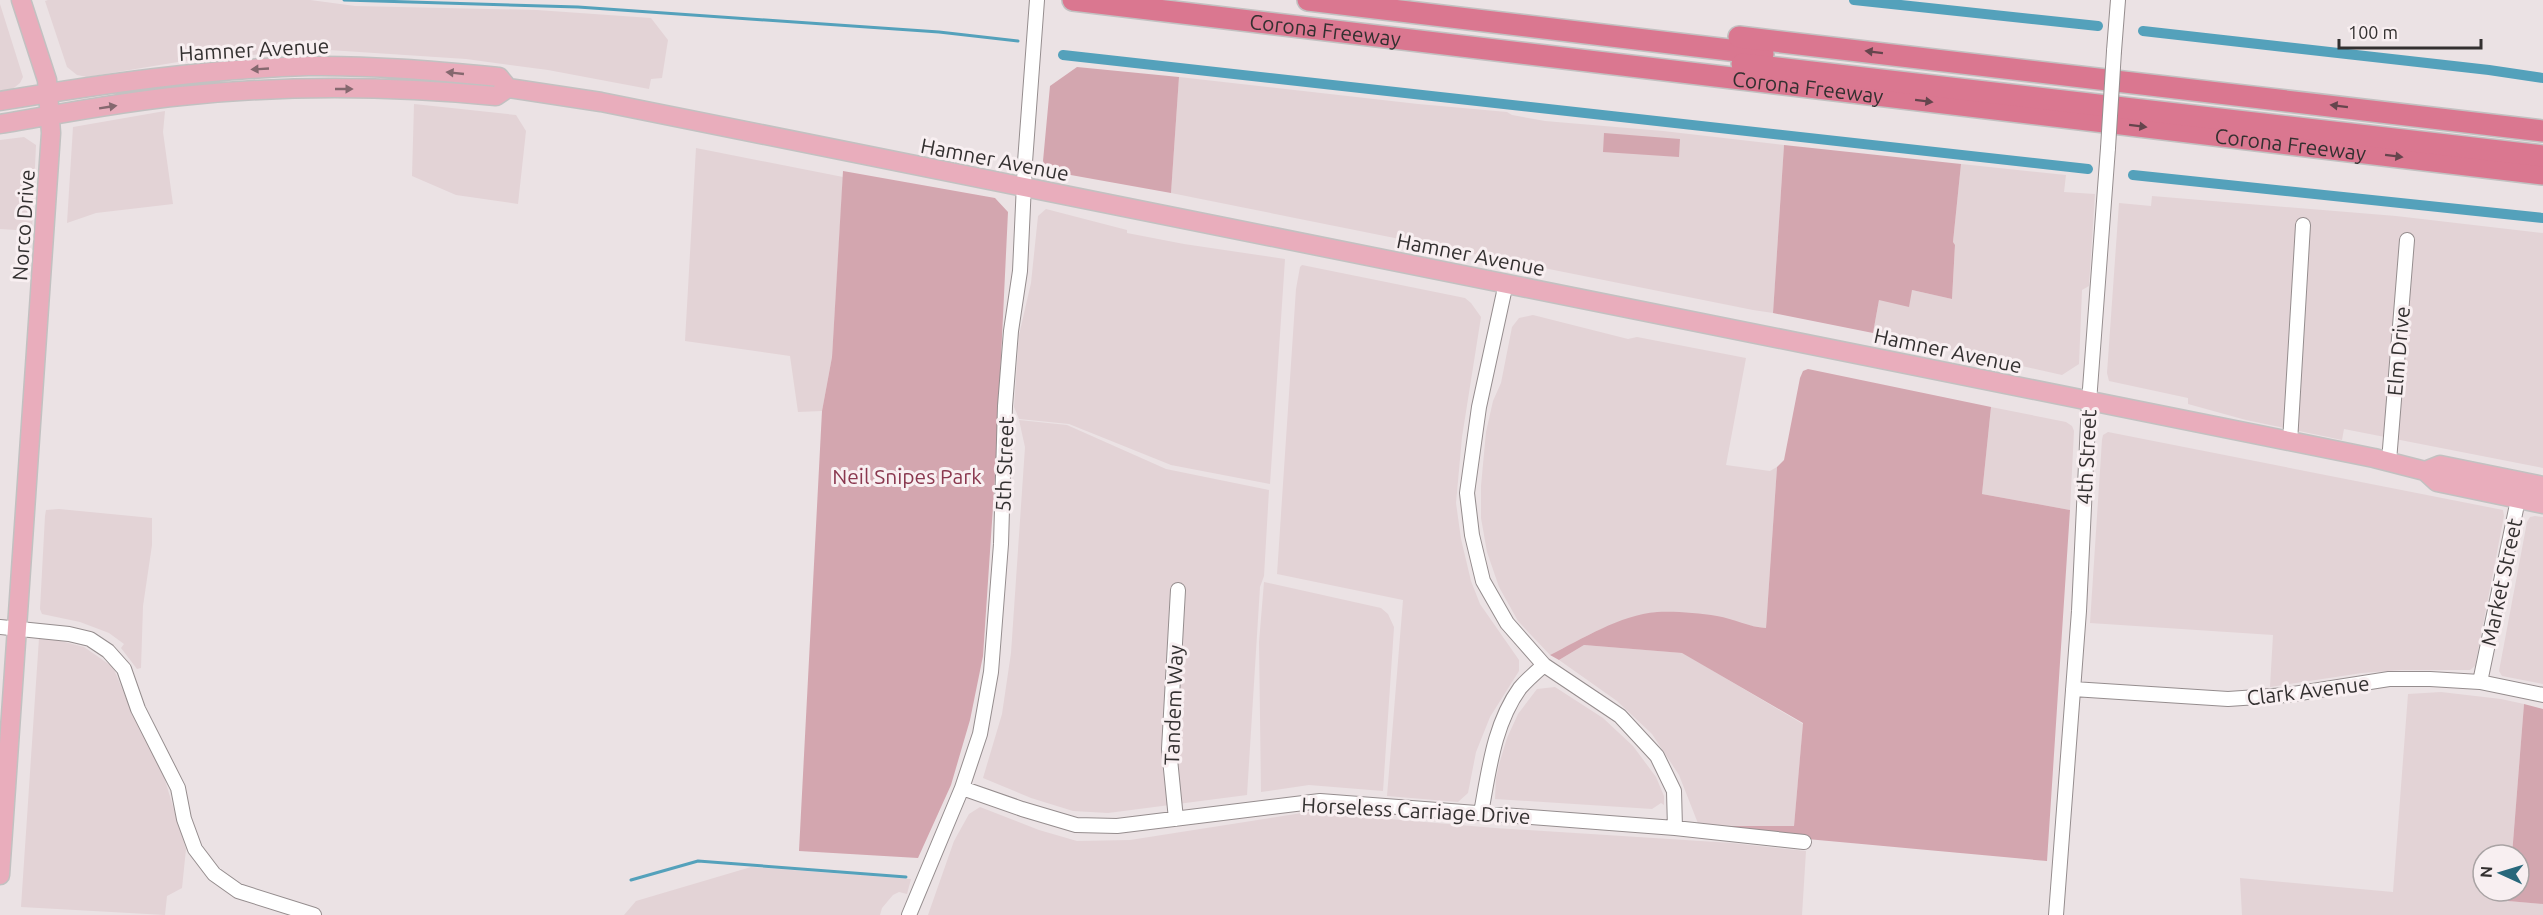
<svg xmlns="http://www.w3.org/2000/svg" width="2543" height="915" viewBox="0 0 2543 915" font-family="Ubuntu,sans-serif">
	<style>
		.built { fill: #e3d3d6 }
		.green { fill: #d3a6af }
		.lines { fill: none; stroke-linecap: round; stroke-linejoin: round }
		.stream { stroke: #54a1bb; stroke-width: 3 }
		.canal { stroke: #54a1bb; stroke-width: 10 }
		.minor-casing { stroke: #958d8e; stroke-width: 16 }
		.major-casing { stroke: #c2c1c1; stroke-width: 21 }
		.highway-casing { stroke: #c2c1c1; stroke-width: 24 }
		.minor { stroke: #fff; stroke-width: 14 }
		.major { stroke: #e9adbc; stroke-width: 18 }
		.highway { stroke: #da7790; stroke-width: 21 }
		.minor-bridge-casing { stroke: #958d8e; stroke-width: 16; stroke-linecap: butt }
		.minor-bridge { stroke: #fff; stroke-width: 14 }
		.oneway { fill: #65454d }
		.oneway2 { fill: #85686f }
		.labels { text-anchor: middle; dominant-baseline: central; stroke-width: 6; stroke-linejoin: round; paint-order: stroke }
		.street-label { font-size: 21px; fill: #333030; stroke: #f8eff1 }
		.park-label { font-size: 21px; fill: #8a384f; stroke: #f8eff1 }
	</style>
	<rect width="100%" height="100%" fill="#ebe2e4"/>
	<path class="built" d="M48,0H310L355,6L537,10L651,18L668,40L662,78L651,79L649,89L548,70L466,59L329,50L278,53L274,56L268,54L249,55L178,62L87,77L77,75L67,67L45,1Z
		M0,4L23,77L20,83L10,91L0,92Z
		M1179,77L1418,104L1507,112L1512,115L1545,121L1663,131L1784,145L1773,313L1753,310L1171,193Z
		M414,104L516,115L526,131L518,204L456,195L412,176Z
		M165,111L163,132L173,204L96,213L67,223L73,127Z
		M24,137L36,145L32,231L0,229V140Z
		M696,148L843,177L832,357L822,411L798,412L790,356L685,341Z
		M1961,164L2066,175L2064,192L2095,194L2089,286L2082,290L2079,364L2062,375L1873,333L1879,300L1912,290L1952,299L1955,246L1953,242Z
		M2152,196L2396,216L2543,233V468L2344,429L2342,440L2246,420L2188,404V398L2109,381L2107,373L2119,203L2151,206Z
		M1046,209L1127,230V233L1184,244L1285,259L1270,484L1171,465L1069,424L1019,419L1014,407L1019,335L1031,283L1038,216Z
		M1302,265L1465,298L1471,303L1481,317L1462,437L1456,503L1461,539L1471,581L1480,604L1519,660V671L1490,717L1476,752L1468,793L1458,802L1387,796L1403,600L1277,574L1296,289L1300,267Z
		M1533,315L1628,339L1637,337L1746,358L1726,465L1770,471L1777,467L1766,628L1656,612L1630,618L1594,632L1550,655L1518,621L1499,587L1487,552L1481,518V486L1486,432L1493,401L1501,383L1512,327L1519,318Z
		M1991,407L2066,422L2072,426L2074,431L2070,510L1982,494Z
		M1019,420L1067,425L1166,469L1269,490L1264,576L1260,587L1247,795L1108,813L1073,811L1031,798L983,778L1002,714L1011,653L1025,447Z
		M2108,432L2503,510L2504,516L2475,666L2470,670H2401L2362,673L2270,687L2273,635L2090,623L2102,440L2103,435Z
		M59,509L152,518V545L143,606L141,668L137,669L121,648L124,644L109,633L80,622L42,614L40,609L45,516L46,510Z
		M2535,516L2543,517V684L2502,676L2499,671L2527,522L2530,517Z
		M1264,582L1381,608L1388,614L1394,627L1383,791L1309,785L1261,792L1259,642Z
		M45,637L84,647L113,667L132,712L161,767L186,849L182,888L167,896L165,915L21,907L39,638Z
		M1584,645L1683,653L1803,724L1794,826H1699L1679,775L1652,734L1617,701L1559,660Z
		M1555,687L1603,718L1633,746L1656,777L1664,796V805L1661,803L1652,809L1495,799L1496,778L1500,761L1507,738L1518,714L1537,689Z
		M2441,692L2501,699L2524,704L2512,855H2483V891H2509V901L2543,904V915H2242L2240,878L2393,892L2408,694Z
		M980,807L1039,830L1077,841L1130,840L1308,812L1495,828L1732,843L1806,851L1802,915H928L954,841L969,814Z
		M751,867L911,879L907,894L899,892L893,895L882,908L880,915H624L636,901Z"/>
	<path class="green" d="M1077,67L1179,77L1171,193L1054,172L1045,166L1043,161L1050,86Z
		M1604,133L1680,139L1679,157L1603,152Z
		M1784,145L1961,164L1953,242L1955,245L1952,299L1912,290L1909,307L1879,300L1873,333L1773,313Z
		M843,171L995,198L1008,212L996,462L983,656L970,720L951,785L918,858L799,851L822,411L832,357Z
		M1808,369L1991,407L1982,494L2070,510L2047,861L1807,839L1699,826H1794L1803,723L1682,653L1584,645L1559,660L1550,655C1582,639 1620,615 1657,612C1675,611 1698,613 1717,616C1734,619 1749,627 1766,628L1777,467L1784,460L1800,378L1803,371Z
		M2524,704L2543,709V904L2508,901L2509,891H2519V855H2512Z"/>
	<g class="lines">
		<path class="stream" d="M344,0L578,7L939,32L1018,41
			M631,880L698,861L906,877"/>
		<path class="canal" d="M1854,0L2098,26
			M2143,31L2489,70L2543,78
			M1063,55L2088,169
			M2133,175L2543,218"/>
		<g class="minor-casing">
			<path id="minor" d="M2114,51L2118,0
				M1506,283L1479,407L1467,493L1472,535L1483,581L1507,623L1544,665L1620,716L1657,756L1674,791L1675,828
				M2290,442L2303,225
				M2389,461L2407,240
				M0,627L69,634L90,639L108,651L124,669L138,709L178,788L184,819L195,849L214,874L238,891L314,915
				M2480,682L2520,490
				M2073,689L2228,699L2287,695L2389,679H2430L2480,682L2543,695
				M962,788L1022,809L1076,825L1117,826L1320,801L1675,828L1804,842
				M1481,813C1489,770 1494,724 1520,688C1527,680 1536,672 1544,665
				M1176,819L1169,749L1178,590
				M909,915L962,788L980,734L991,672L1001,544L1005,406L1011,331L1020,271L1025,162L1037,0
				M2056,915L2079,611L2089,402L2108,148"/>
		</g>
		<g class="major-casing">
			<path id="major" d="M0,101C102,84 205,69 308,66C372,65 435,71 499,77L508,88
				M0,124C60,114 120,102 181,96C285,85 392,86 496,96L508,88L601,102L2374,458L2425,471L2437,482L2543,504
				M2425,471L2440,465L2543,486
				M0,875L51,133L47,80L21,0"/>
		</g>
		<g class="highway-casing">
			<g id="highway">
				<path id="s1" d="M1073,0L2543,174"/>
				<path d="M1308,0L1763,54"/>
				<path d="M1739,37L2543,131"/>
				<path d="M1742,64L2543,156"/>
			</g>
		</g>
		<use href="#minor" class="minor"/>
		<use href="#major" class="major"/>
		<use href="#highway" class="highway"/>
		<g class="minor-bridge-casing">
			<path id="minor-bridge" d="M2108,148L2114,51"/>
		</g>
		<use href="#minor-bridge" class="minor-bridge"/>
	</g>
	<defs><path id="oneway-solid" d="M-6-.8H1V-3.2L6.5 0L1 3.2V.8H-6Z" transform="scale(1.5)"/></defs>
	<g class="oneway">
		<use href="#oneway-solid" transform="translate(1874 52) rotate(-173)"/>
		<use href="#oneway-solid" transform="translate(1924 101) rotate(7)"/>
		<use href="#oneway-solid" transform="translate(2339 106) rotate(-173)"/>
		<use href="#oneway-solid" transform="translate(2138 126) rotate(7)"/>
		<use href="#oneway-solid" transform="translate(2394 156) rotate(7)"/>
	</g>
	<g class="oneway2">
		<use href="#oneway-solid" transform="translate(260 69) rotate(177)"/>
		<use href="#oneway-solid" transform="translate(455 73) rotate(-174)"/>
		<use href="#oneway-solid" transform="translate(344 89)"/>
		<use href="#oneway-solid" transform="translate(108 107) rotate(-9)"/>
	</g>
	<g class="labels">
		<g class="street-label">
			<text stroke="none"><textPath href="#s1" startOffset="254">Corona Freeway</textPath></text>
			<text transform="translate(254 49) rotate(-3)">Hamner Avenue</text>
			<text stroke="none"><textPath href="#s1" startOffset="740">Corona Freeway</textPath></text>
			<text stroke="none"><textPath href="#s1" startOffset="1226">Corona Freeway</textPath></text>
			<text transform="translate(995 159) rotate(11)">Hamner Avenue</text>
			<text transform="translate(23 225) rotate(-86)">Norco Drive</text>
			<text transform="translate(1471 254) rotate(11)">Hamner Avenue</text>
			<text transform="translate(1948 350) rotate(12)">Hamner Avenue</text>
			<text transform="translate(2398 351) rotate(-85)">Elm Drive</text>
			<text transform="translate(2086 457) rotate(-87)">4th Street</text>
			<text transform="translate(1004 464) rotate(-88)">5th Street</text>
			<text transform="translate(2501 582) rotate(-78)">Market Street</text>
			<text transform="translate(2308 690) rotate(-7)">Clark Avenue</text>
			<text transform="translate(1173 705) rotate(-88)">Tandem Way</text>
			<text transform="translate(1416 810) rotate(3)">Horseless Carriage Drive</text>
		</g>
		<g class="park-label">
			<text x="907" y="476">Neil Snipes Park</text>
		</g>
	</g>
	<g transform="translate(2501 873) rotate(274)"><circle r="28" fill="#f8eff1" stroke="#a9a3a4" stroke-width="1.5"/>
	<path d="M0-4.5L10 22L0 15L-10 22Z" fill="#27677b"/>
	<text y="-9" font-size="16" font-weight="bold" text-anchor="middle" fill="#333030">N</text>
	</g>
	<path d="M2339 39v9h142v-9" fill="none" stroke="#333030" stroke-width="3"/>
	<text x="2348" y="39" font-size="18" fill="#333030" stroke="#f8eff1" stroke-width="4.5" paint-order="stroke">100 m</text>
</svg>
